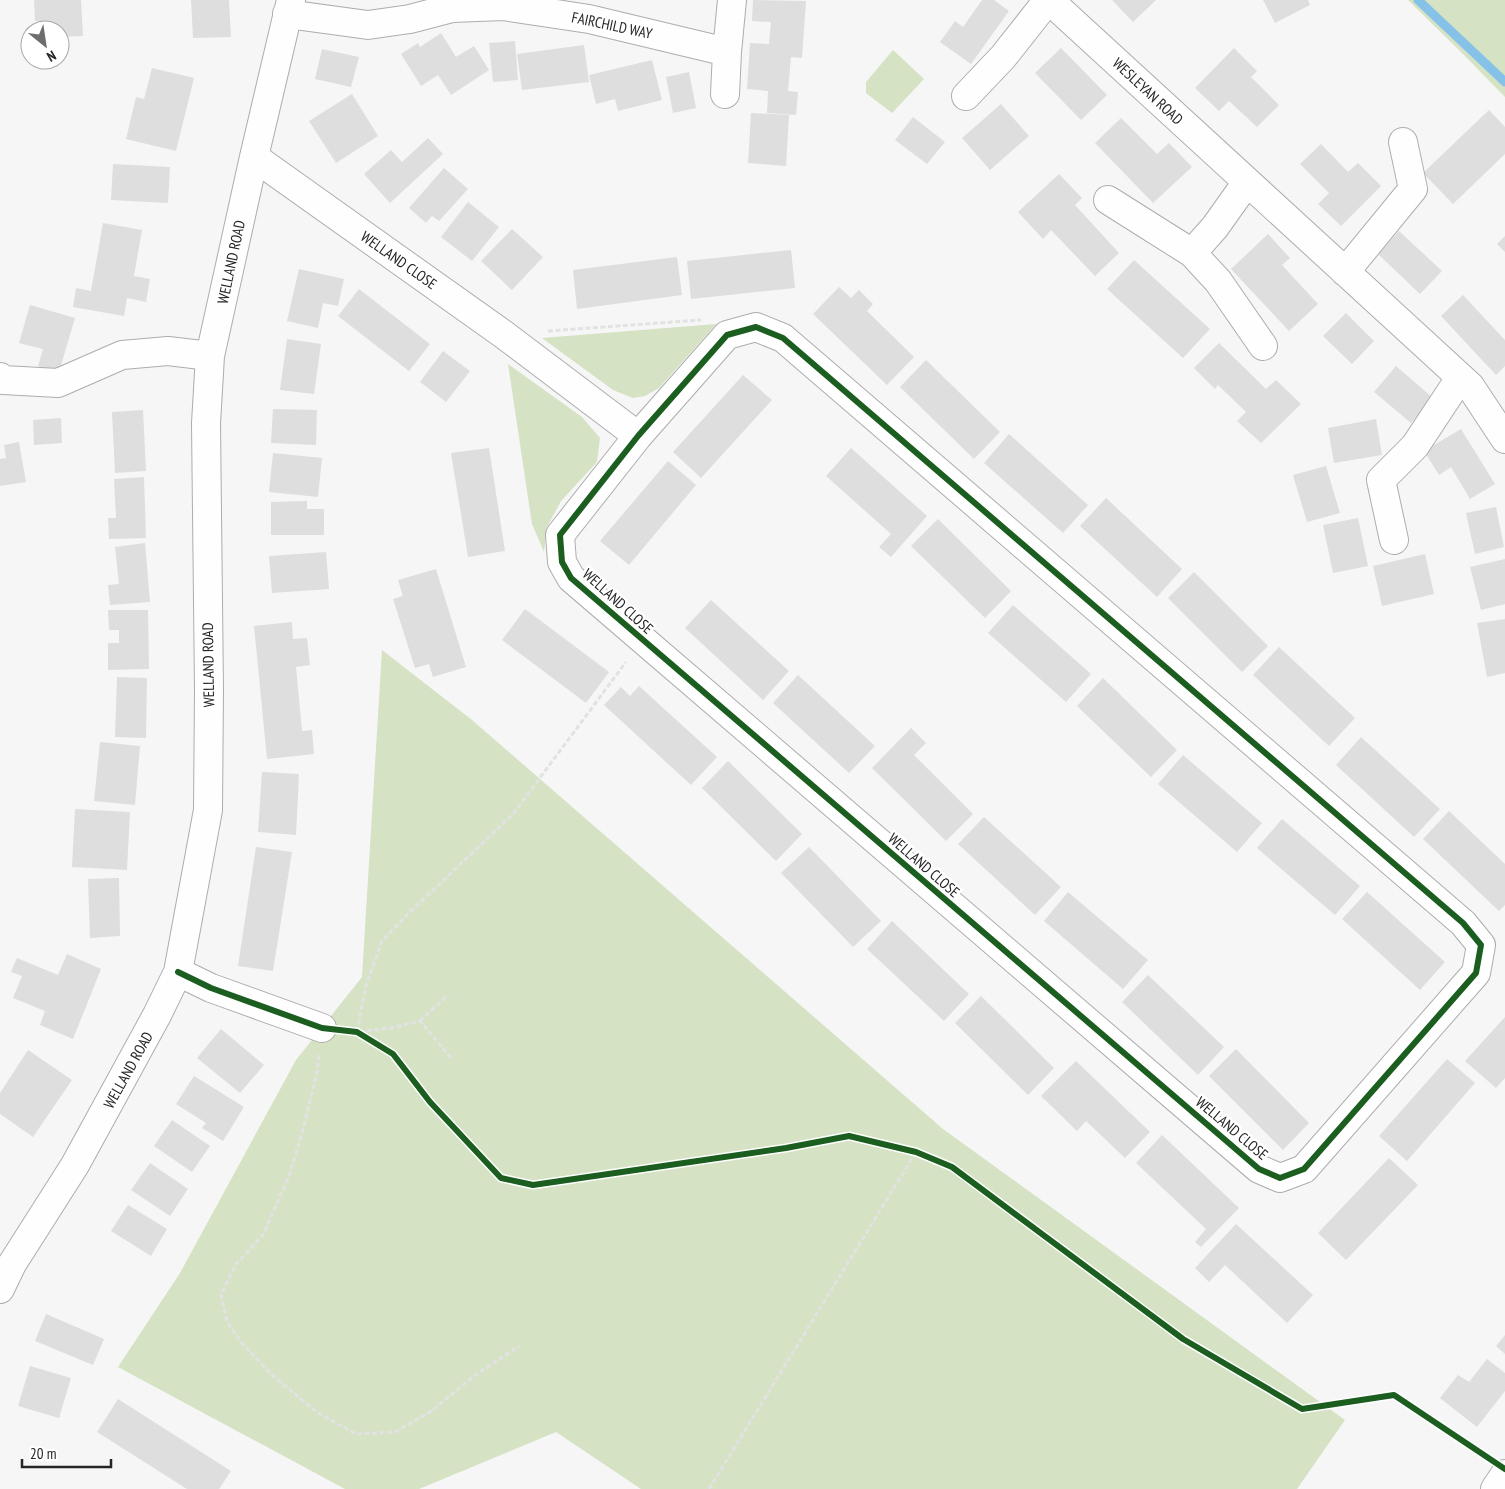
<svg xmlns="http://www.w3.org/2000/svg" width="1505" height="1489" viewBox="0 0 1505 1489" font-family="'PT Sans Narrow',sans-serif">
	<style>
		.green { fill: #d5e2c3 }
		.lines { fill: none; stroke-linecap: round; stroke-linejoin: round }
		.stream { stroke: #86c1e8; stroke-width: 9 }
		.building { fill: #dedede }
		.minor-casing { stroke: #adadae; stroke-width: 30 }
		.path { stroke: #e2e2e3; stroke-width: 3; stroke-dasharray: 5 2.5; stroke-linecap: butt }
		.minor { stroke: #fefefe; stroke-width: 28 }
		.cycleway-casing { stroke: #fff; stroke-width: 9 }
		.cycleway { stroke: #1b5e20; stroke-width: 6 }
		.labels { text-anchor: middle; dominant-baseline: central; stroke-width: 5; stroke-linejoin: round; paint-order: stroke }
		.street-label { font-size: 15px; fill: #252526; stroke: #fff }
	</style>
	<rect width="100%" height="100%" fill="#f6f6f7"/>
	<path class="green" d="M1408,0H1505V97L1464,55Z
		M893,50L924,79L892,113L866,93V82Z
		M716,324L659,388L645,396L633,398L613,390L542,338Z
		M508,364L582,417L600,438L597,462L561,501L547,527L544,552L532,524Z
		M382,650L472,720L943,1129L1345,1420L1297,1489H641L556,1432L419,1489H345L118,1367L180,1273L296,1060L362,977Z"/>
	<g class="lines">
		<path class="stream" d="M1418,0L1505,82"/>
	</g>
	<path class="building" d="M34,0H81L83,36L60,37V30H48V21H35Z
		M191,0H229L231,37L193,38Z
		M753,0L806,1L802,58L791,57L788,91L798,92L796,115L767,113L768,91L747,89L750,43L769,44L771,22L752,21Z
		M982,0H994L1009,11L971,64L940,42L955,21L963,27Z
		M1112,0H1156L1133,22Z
		M1263,0H1308L1310,5L1275,23Z
		M441,33L456,57L474,46L489,70L451,95L438,75L421,86L401,54L418,43L420,47Z
		M515,41L518,80L493,82L489,43Z
		M584,45L589,82L522,90L517,54Z
		M1061,48L1107,95L1081,120L1035,73Z
		M1234,48L1257,71L1251,77L1279,105L1257,127L1229,101L1219,111L1195,88Z
		M322,49L359,57L351,87L315,79Z
		M652,60L662,100L618,111L615,99L596,104L589,75Z
		M152,68L194,78L176,151L126,139L136,97L144,99Z
		M689,72L696,108L673,113L666,77Z
		M352,94L378,136L336,163L309,121Z
		M1001,104L1029,136L990,170L962,138Z
		M1489,110L1505,127V154L1453,204L1423,173Z
		M751,113L789,115L786,166L748,163Z
		M913,117L945,142L927,164L895,140Z
		M1121,118L1157,154L1169,143L1192,167L1153,203L1095,143Z
		M428,138L443,154L390,203L364,174L391,150L402,162Z
		M1321,144L1348,172L1358,163L1381,186L1341,226L1318,204L1329,193L1300,164Z
		M113,164L170,167L168,203L111,200Z
		M444,168L468,189L439,221L432,216L426,223L409,208Z
		M1059,174L1082,198L1075,205L1119,253L1095,276L1051,230L1043,239L1018,212Z
		M468,202L499,227L472,261L441,237Z
		M103,223L142,230L134,276L150,279L146,302L127,298L124,316L73,307L76,288L91,291Z
		M512,229L543,257L512,290L481,261Z
		M1399,231L1442,271L1420,294L1378,254Z
		M1268,234L1290,258L1282,265L1318,304L1289,331L1231,269Z
		M1505,236V252L1497,244Z
		M791,250L795,288L691,299L687,261Z
		M677,257L682,295L577,309L573,270Z
		M1134,260L1210,329L1183,358L1107,289Z
		M299,269L344,279L338,306L323,303L318,328L287,321Z
		M839,287L851,298L859,290L873,304L867,311L914,357L887,385L813,314Z
		M359,289L430,344L409,371L338,316Z
		M1463,295L1505,340V366L1496,375L1441,316Z
		M30,305L75,318L59,372L38,366L43,349L19,343Z
		M1346,313L1374,341L1352,364L1323,336Z
		M287,339L321,344L314,394L280,390Z
		M1219,343L1266,389L1276,380L1301,404L1261,443L1237,421L1246,412L1218,385L1215,389L1194,368Z
		M443,351L470,371L446,402L420,382Z
		M926,360L1000,432L974,459L900,387Z
		M1396,366L1433,398L1411,423L1374,392Z
		M743,375L772,400L701,478L673,452Z
		M273,409L317,410L316,445L271,443Z
		M143,410L146,471L115,473L112,412Z
		M61,418L62,443L34,445L33,420Z
		M1376,419L1382,455L1334,463L1328,428Z
		M1461,429L1495,484L1470,499L1451,467L1439,475L1424,451Z
		M1009,434L1088,505L1063,533L984,463Z
		M19,442L26,482L0,486V459L6,458L4,445Z
		M489,448L505,551L468,557L451,453Z
		M851,448L927,516L891,557L879,547L891,534L826,476Z
		M273,453L322,458L318,497L269,492Z
		M668,461L696,485L629,565L600,541Z
		M1326,466L1340,513L1307,522L1293,475Z
		M144,477L146,538L109,539L108,518H116L114,479Z
		M1106,498L1182,569L1157,597L1080,526Z
		M307,501V509H324V535H271V502Z
		M1496,507L1504,547L1475,554L1466,513Z
		M1358,518L1368,566L1333,573L1323,525Z
		M938,519L1011,591L985,618L911,546Z
		M145,543L150,602L110,605L108,585L119,584L115,547Z
		M326,552L329,589L272,593L269,556Z
		M1425,554L1434,594L1382,606L1373,566Z
		M1505,559V604L1481,610L1470,567Z
		M436,569L466,667L433,677L429,664L415,668L393,599L403,596L398,580Z
		M1194,572L1268,646L1242,672L1168,598Z
		M711,600L789,671L763,700L685,628Z
		M1013,605L1091,674L1066,702L988,633Z
		M525,609L609,672L586,703L502,640Z
		M108,610H148L149,669L108,670V643H119V630H109Z
		M1505,619V673L1487,677L1477,623Z
		M292,622L293,639L307,638L310,665L296,667L302,731L312,730L314,754L267,759L254,626Z
		M1279,647L1355,718L1329,746L1253,675Z
		M798,675L875,746L849,773L773,703Z
		M117,677L147,678L146,738L115,737Z
		M1103,678L1177,750L1151,777L1077,706Z
		M639,686L717,757L691,785L604,705L621,687L630,696Z
		M911,728L926,743L914,755L973,814L946,841L872,768Z
		M1361,737L1440,809L1414,837L1336,765Z
		M100,742L140,746L135,805L94,801Z
		M1183,755L1262,823L1237,852L1158,784Z
		M728,761L802,834L776,861L702,788Z
		M262,772L299,774L296,835L258,832Z
		M75,809L130,812L127,870L72,867Z
		M1449,811L1505,864V905L1499,911L1423,839Z
		M984,817L1061,887L1035,915L958,844Z
		M1282,819L1360,886L1335,915L1257,848Z
		M256,847L292,852L273,971L238,966Z
		M809,847L881,921L853,947L781,873Z
		M119,878L120,936L90,938L88,879Z
		M1068,892L1148,960L1123,989L1044,921Z
		M1367,892L1445,962L1420,990L1342,919Z
		M892,921L969,994L944,1021L867,949Z
		M67,954L101,969L73,1039L40,1025L45,1011L13,998L22,976L11,972L17,958L58,975Z
		M1148,975L1224,1047L1198,1075L1122,1002Z
		M981,996L1054,1068L1028,1095L955,1023Z
		M1505,1017V1078L1496,1088L1465,1061Z
		M221,1029L264,1065L240,1093L197,1058Z
		M1236,1049L1309,1123L1283,1150L1209,1076Z
		M28,1050L72,1080L33,1137L0,1114V1093Z
		M1447,1059L1475,1083L1407,1161L1379,1136Z
		M1076,1061L1150,1132L1125,1158L1086,1121L1077,1131L1041,1096Z
		M194,1076L244,1107L223,1141L202,1128L206,1123L176,1104Z
		M172,1120L210,1146L192,1172L154,1146Z
		M1162,1135L1239,1208L1201,1247L1195,1242L1206,1229L1136,1163Z
		M1389,1158L1418,1185L1346,1260L1318,1233Z
		M150,1163L188,1189L170,1216L131,1190Z
		M128,1205L167,1229L151,1256L111,1231Z
		M1236,1224L1313,1295L1287,1323L1225,1265L1209,1282L1195,1268Z
		M46,1314L104,1339L93,1365L35,1341Z
		M1505,1335V1354L1496,1346Z
		M1487,1359L1505,1373V1391L1477,1427L1440,1398L1458,1375L1469,1382Z
		M30,1366L71,1378L59,1418L18,1406Z
		M118,1399L231,1471L219,1489H187L97,1432Z"/>
	<g class="lines">
		<g class="minor-casing">
			<path id="minor" d="M1049,0L1470,386L1505,439
				M287,14L368,25L410,19L452,8L503,6L589,19L727,52L732,0
				M725,94L727,52
				M966,96L1003,57L1048,0
				M254,157L503,334L638,436
				M1108,200L1192,253L1215,227L1247,182
				M1192,253L1218,281L1263,346
				M1345,272L1413,189L1403,142
				M756,327L783,338L1463,923L1481,945L1476,973L1304,1169L1280,1178L1259,1169L571,578L562,562L560,535L638,436L727,335Z
				M0,377L3,380L58,383L122,355L168,351L210,356
				M1394,540L1381,480L1415,446L1460,378
				M178,972L211,988L322,1028
				M0,1289L12,1264L75,1165L157,1015L178,972L208,810L209,690L206,423L210,356L254,157L291,0
				M1495,1489L1505,1474"/>
		</g>
		<path class="path" d="M548,331L701,320
			M420,1021L448,995
			M319,1055L317,1072L304,1126L289,1176L263,1235L236,1264L221,1295L227,1322L242,1343L272,1375L318,1413L356,1434L395,1432L430,1412L474,1376L519,1346
			M451,1058L420,1021L391,1028L357,1032L366,985L382,941L409,913L513,814L626,662
			M709,1489L916,1152"/>
		<use href="#minor" class="minor"/>
		<g class="cycleway-casing">
			<path id="cycleway" d="M756,327L783,338L1463,923L1481,945L1476,973L1304,1169L1280,1178L1259,1169L571,578L562,562L560,535L638,436L727,335Z
				M178,972L211,988L322,1028L357,1032L393,1054L430,1102L501,1178L533,1185L786,1148L849,1136L916,1152L952,1167L1183,1339L1302,1409L1394,1395L1505,1469"/>
		</g>
		<use href="#cycleway" class="cycleway"/>
	</g>
	<g class="labels">
		<g class="street-label">
			<text transform="translate(612 25) rotate(12)">FAIRCHILD WAY</text>
			<text transform="translate(1148 91) rotate(43)">WESLEYAN ROAD</text>
			<text transform="translate(399 260) rotate(35)">WELLAND CLOSE</text>
			<text transform="translate(231 262) rotate(-78)">WELLAND ROAD</text>
			<text transform="translate(618 601) rotate(42)">WELLAND CLOSE</text>
			<text transform="translate(208 665) rotate(-91)">WELLAND ROAD</text>
			<text transform="translate(924 865) rotate(41)">WELLAND CLOSE</text>
			<text transform="translate(128 1070) rotate(-61)">WELLAND ROAD</text>
			<text transform="translate(1232 1128) rotate(40)">WELLAND CLOSE</text>
		</g>
	</g>
	<g transform="translate(45 45) rotate(150)"><circle r="24" fill="#ffffff" stroke="#a8a8a8"/>
	<path d="M0-4L9 19L0 12L-9 19Z" fill="#6e6e6f"/>
	<text y="-8" font-size="14" font-weight="bold" text-anchor="middle" fill="#252526">N</text>
	</g>
	<path d="M22 1459v8h89v-8" fill="none" stroke="#252526" stroke-width="2.5"/>
	<text x="30" y="1459" font-size="15" fill="#252526" stroke="#ffffff" stroke-width="4" paint-order="stroke">20 m</text>
</svg>
